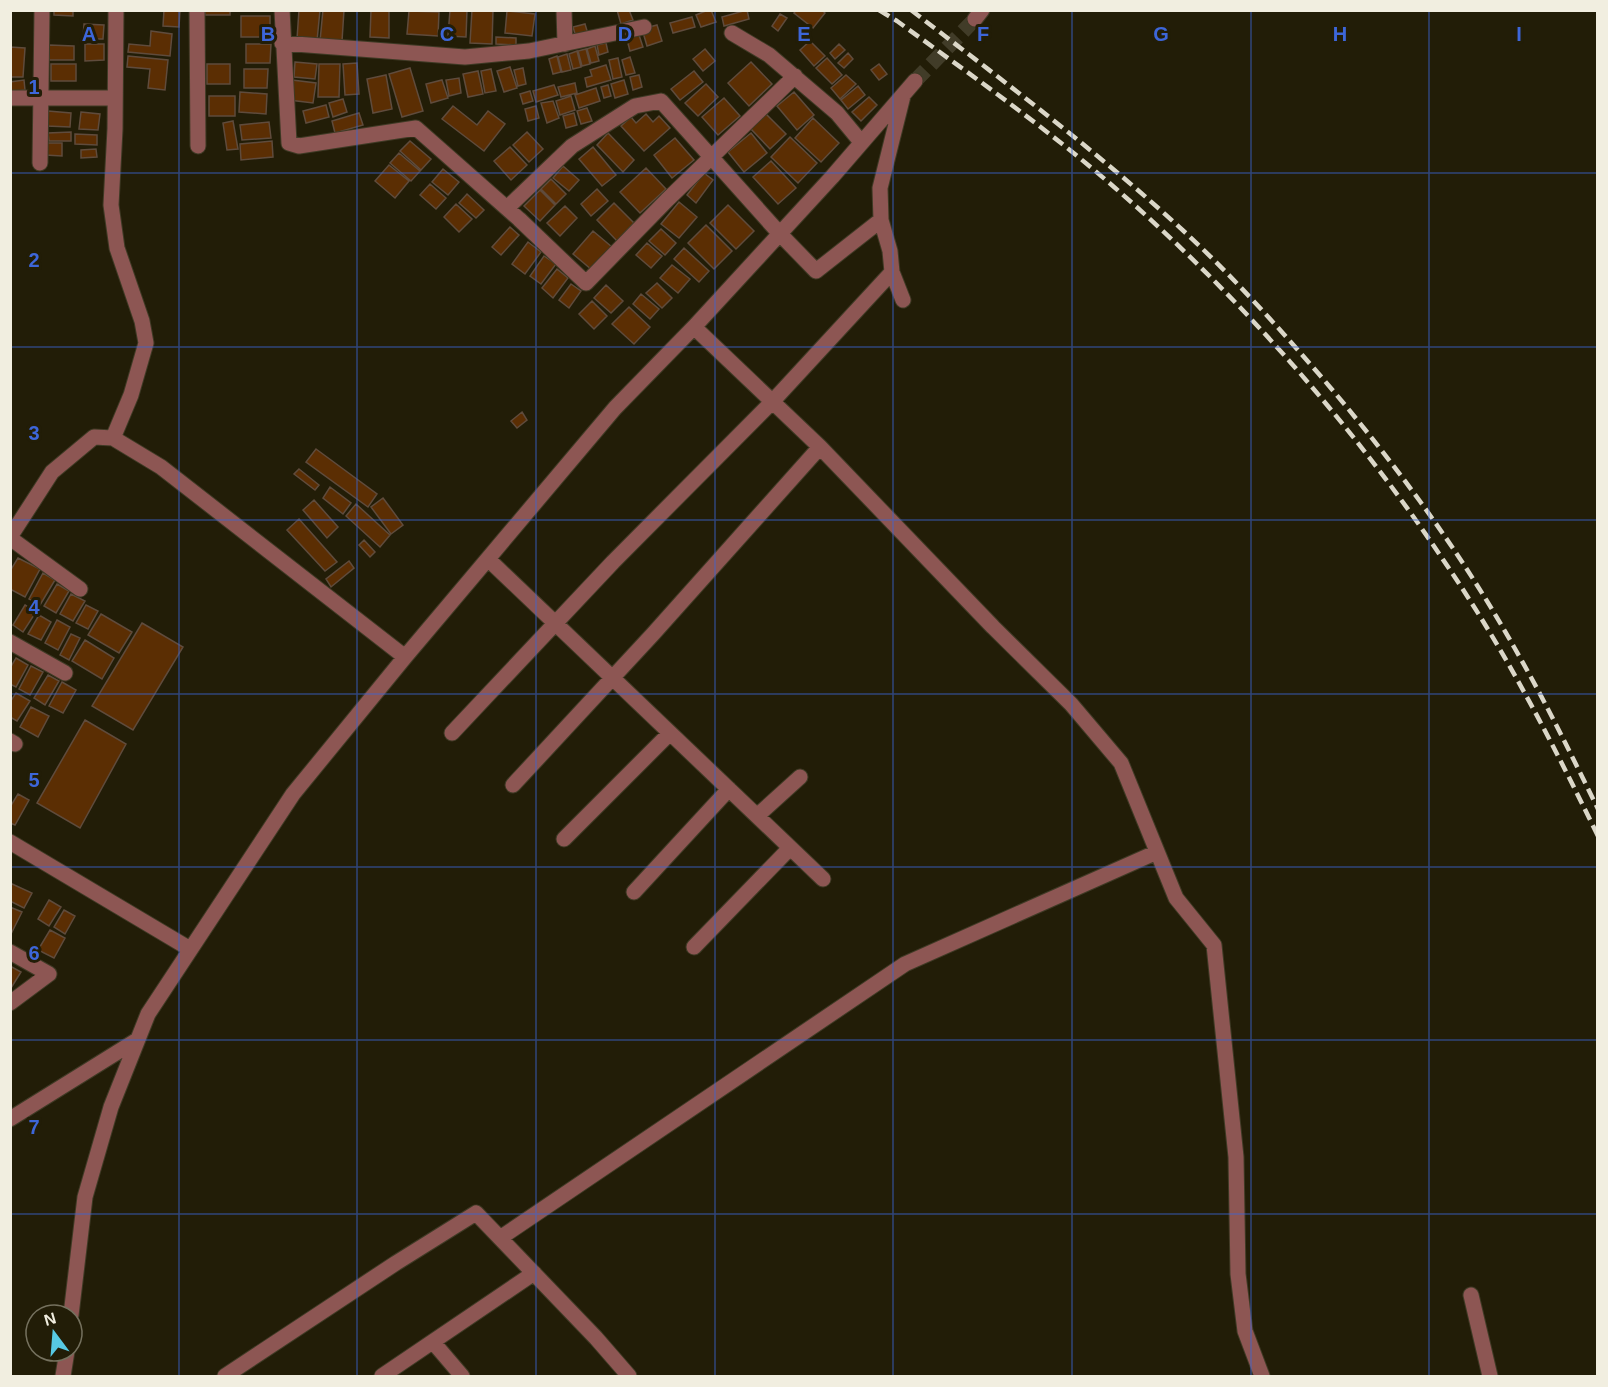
<svg xmlns="http://www.w3.org/2000/svg" width="1608" height="1387" viewBox="0 0 1608 1387" font-family="Helvetica,sans-serif">
	<style>
		.building { fill: #5b2e03; stroke: #5f4b3c; stroke-width: 1.5 }
		.lines { fill: none; stroke-linecap: round; stroke-linejoin: round }
		.minor-tunnel { stroke: #413c28; stroke-width: 15; stroke-dasharray: 15 8; stroke-linecap: butt }
		.minor-casing { stroke: #3f3a25; stroke-width: 17 }
		.minor { stroke: #8d5653; stroke-width: 15 }
		.rail { stroke: #dbd7c8; stroke-width: 4.5; stroke-dasharray: 12 6; stroke-linecap: butt }
		.grid { fill: none; stroke: #3d66d9; stroke-width: 1.5; stroke-opacity: 0.55 }
		.grid-label { font-size: 20px; text-anchor: middle; font-weight: bold; fill: #3d66d9; stroke: #221d07; stroke-width: 6; stroke-linejoin: round; paint-order: stroke }
	</style>
	<rect width="100%" height="100%" fill="#221d07"/>
	<path class="building" d="M54,10H73V16L54,15Z
		M164,10H180L179,27L163,26Z
		M205,10H230V15H205Z
		M299,10H320L317,41L297,39Z
		M323,10H344L342,41H320Z
		M371,10H389V38L370,37Z
		M450,10H467L466,37L448,36Z
		M472,10H493L492,44L470,43Z
		M617,10H629L633,20L621,24Z
		M708,10H711L716,22L701,27L696,15Z
		M747,10L749,19L724,26L722,17Z
		M796,10H822L825,13L813,28L794,13Z
		M409,11L439,12L438,36L407,34Z
		M507,11L535,14L532,36L505,33Z
		M780,14L787,18L778,31L772,26Z
		M241,16H270V37H241Z
		M692,17L695,27L673,33L670,23Z
		M84,24L104,25L103,39H83Z
		M585,24L588,34L576,37L573,27Z
		M657,25L662,41L647,46L642,29Z
		M151,31L172,34L170,56L128,52L129,44L150,46Z
		M638,32L643,47L630,51L626,36Z
		M496,37L516,38V45L496,44Z
		M810,41L825,56L814,66L800,50Z
		M606,43L608,52L599,55L597,45Z
		M85,44H104V60L85,61Z
		M246,44H271L270,63H246Z
		M839,44L845,50L835,59L830,53Z
		M49,45L74,46V60H49Z
		M595,46L599,61L591,63L587,49Z
		M10,47L25,48L23,77H10Z
		M586,49L590,64L582,66L578,51Z
		M705,49L715,61L703,71L693,59Z
		M577,51L581,67L573,69L569,54Z
		M848,53L853,59L844,68L838,63Z
		M567,54L571,70L562,72L558,57Z
		M128,56L168,60L165,90L148,88L150,69L127,67Z
		M557,56L561,72L553,74L549,59Z
		M630,57L635,73L626,75L622,60Z
		M618,58L622,77L613,79L609,60Z
		M827,58L842,75L832,84L816,68Z
		M295,62L317,64L315,79L294,77Z
		M751,62L772,84L749,106L728,83Z
		M357,63L359,94L345,95L343,64Z
		M51,64H76V81H51Z
		M207,64H230V84H207Z
		M319,64H340L339,97H318Z
		M879,64L887,74L879,80L871,70Z
		M606,65L611,80L587,87L585,78L592,76L590,70Z
		M510,67L517,88L504,92L497,71Z
		M410,68L423,111L402,117L389,74Z
		M523,68L526,84L518,86L514,70Z
		M244,69H268L267,88H244Z
		M491,69L496,91L485,93L481,71Z
		M478,71L483,94L468,97L463,74Z
		M694,71L703,82L680,100L671,89Z
		M386,75L392,109L373,113L367,79Z
		M639,75L642,87L633,90L630,77Z
		M846,75L856,84L840,99L831,88Z
		M459,78L461,93L449,96L446,80Z
		M24,80L25,90L10,92V82Z
		M292,80L316,83L313,103L289,100Z
		M442,80L448,98L431,103L426,84Z
		M624,80L628,94L615,98L611,84Z
		M575,83L577,93L561,97L558,87Z
		M706,84L718,97L698,116L685,103Z
		M554,85L558,95L536,102L533,91Z
		M608,85L611,96L604,98L601,87Z
		M858,86L865,95L848,109L841,100Z
		M596,88L600,101L579,108L575,95Z
		M530,91L533,101L523,104L520,94Z
		M240,92L267,94L266,114L239,112Z
		M794,92L814,115L797,130L777,106Z
		M209,96H235V116H209Z
		M571,96L575,110L560,115L556,101Z
		M869,97L877,105L861,121L852,112Z
		M724,98L740,116L718,135L702,117Z
		M343,99L347,112L333,117L329,103Z
		M553,101L559,118L547,123L541,103Z
		M326,105L329,117L306,123L303,111Z
		M453,106L477,125L488,111L505,124L484,151L442,119Z
		M536,106L539,118L528,121L525,109Z
		M587,108L592,121L581,124L577,111Z
		M48,111L71,113L70,127L47,126Z
		M81,112L100,114L98,130L79,129Z
		M359,113L363,125L335,133L332,121Z
		M574,113L577,125L566,128L563,116Z
		M646,114L653,122L659,116L670,128L644,151L621,126L631,117L636,123Z
		M766,114L786,134L770,149L750,128Z
		M813,118L839,143L821,162L795,138Z
		M233,121L238,149L227,150L223,123Z
		M269,122L271,138L242,140L240,125Z
		M71,132V141H49L48,133Z
		M527,132L543,149L529,162L513,145Z
		M608,133L634,160L623,172L597,145Z
		M751,133L767,153L744,172L728,152Z
		M75,134L97,135V145L75,144Z
		M790,137L817,163L798,183L771,157Z
		M675,138L694,160L672,178L654,155Z
		M272,141L273,157L241,160L240,144Z
		M410,141L431,159L421,170L400,151Z
		M45,143H62V156L45,155Z
		M510,147L527,165L511,180L494,161Z
		M593,147L616,175L602,186L579,159Z
		M96,149L97,157L81,158V150Z
		M399,153L420,171L411,181L390,163Z
		M771,161L796,188L778,204L753,177Z
		M389,165L409,181L395,198L375,181Z
		M563,166L579,180L569,191L553,178Z
		M646,168L666,189L640,213L620,192Z
		M443,169L459,182L448,195L432,182Z
		M704,173L713,180L696,203L687,195Z
		M551,179L566,194L556,204L541,189Z
		M430,184L446,198L436,209L420,195Z
		M597,189L608,201L591,216L581,204Z
		M540,190L555,205L540,221L524,206Z
		M467,194L484,210L476,218L459,203Z
		M679,202L697,217L679,238L661,224Z
		M614,203L634,223L617,241L597,220Z
		M456,204L472,219L459,232L444,217Z
		M728,205L754,231L736,249L710,223Z
		M565,206L577,218L560,236L547,223Z
		M706,225L732,251L714,269L688,243Z
		M510,227L519,235L501,255L492,247Z
		M661,229L676,243L665,255L649,241Z
		M593,231L612,247L592,270L573,254Z
		M528,242L541,252L525,274L512,264Z
		M647,243L662,256L651,268L636,255Z
		M684,248L709,271L699,282L674,259Z
		M544,256L556,264L541,284L530,276Z
		M672,265L690,279L678,293L660,278Z
		M557,269L568,278L553,298L542,288Z
		M657,283L672,298L662,308L646,293Z
		M571,284L581,291L569,308L559,300Z
		M606,285L623,301L611,313L594,298Z
		M641,294L659,309L650,319L633,304Z
		M592,301L607,316L594,329L579,314Z
		M629,307L650,327L634,344L612,324Z
		M522,412L527,420L517,428L511,421Z
		M316,449L377,494L368,507L306,462Z
		M299,469L319,485L315,490L294,474Z
		M330,487L351,503L343,514L323,498Z
		M383,498L403,525L391,534L371,507Z
		M314,500L338,527L327,538L303,510Z
		M356,504L390,535L380,547L346,516Z
		M299,519L337,562L325,571L287,530Z
		M364,540L375,552L370,557L359,545Z
		M18,558L40,569L25,597L10,589V571Z
		M349,561L354,568L331,587L326,579Z
		M43,573L55,580L40,605L29,599Z
		M57,584L69,591L56,613L44,606Z
		M71,594L85,601L73,621L60,614Z
		M25,605L36,612L23,632L13,625Z
		M86,605L98,611L88,629L76,623Z
		M101,614L132,632L119,653L88,635Z
		M39,615L51,622L41,640L28,634Z
		M57,620L70,627L58,650L45,643Z
		M142,623L183,647L133,730L92,706Z
		M71,634L80,638L69,660L60,655Z
		M85,640L114,658L102,679L72,661Z
		M16,658L28,665L16,687L10,684V668Z
		M31,666L43,672L30,695L19,689Z
		M48,675L59,681L45,705L34,698Z
		M62,682L76,690L63,713L49,706Z
		M16,693L30,701L17,721L10,717V702Z
		M31,707L49,716L38,737L20,727Z
		M85,720L126,744L80,828L37,803Z
		M18,794L29,800L15,825L10,823V807Z
		M10,883L32,893L24,908L10,901Z
		M49,900L61,907L49,926L38,919Z
		M10,907L22,912L10,936Z
		M64,910L75,916L65,934L54,927Z
		M50,930L65,938L54,958L38,950Z
		M10,966L21,972L11,988L10,987Z"/>
	<g class="lines">
		<path class="minor-tunnel" d="M915,81L975,19"/>
		<g class="minor-casing">
			<path id="minor" d="M197,10L198,146
				M282,10L289,143L299,146L416,128L519,219L586,283L667,200L795,76
				M564,10L565,44
				M975,19L982,10
				M732,33L769,55L837,113L861,142
				M282,43L465,57L529,51L644,27
				M903,96L880,188L881,220L890,251L892,272L903,300
				M10,98H115
				M40,163L42,10
				M507,208L572,146L635,106L661,101L780,234L816,271L881,220
				M694,327L820,447L993,627L1071,704L1121,763L1176,898L1214,945L1236,1157L1238,1274L1245,1331L1262,1376
				M113,438L131,395L146,343L142,321L117,248L111,205L115,129L116,10
				M10,537L52,472L94,437L113,438L161,467L405,657
				M10,538L80,589
				M488,559L823,879
				M10,642L65,673
				M452,733L613,562L772,402L892,272
				M10,741L15,744
				M513,785L653,634L820,447
				M757,816L800,777
				M564,839L670,733
				M10,842L190,949
				M634,892L729,789
				M694,947L790,848
				M10,952L49,974L10,1003
				M10,1119L137,1040
				M500,1238L905,964L1157,852
				M1471,1295L1490,1376
				M71,1315L85,1197L111,1107L148,1014L293,794L405,657L615,408L694,327L832,177L915,81
				M433,1342L462,1376
				M63,1376L67,1351
				M225,1376L396,1263L476,1213L596,1338L629,1376
				M382,1376L534,1273"/>
		</g>
		<use href="#minor" class="minor"/>
		<path class="rail" d="M879,10L897,21C971,75 1045,127 1114,187C1242,298 1359,432 1452,573C1508,656 1554,746 1598,836
			M911,10C1006,83 1102,155 1189,236C1235,279 1277,326 1318,373C1391,458 1459,549 1514,647C1544,699 1571,754 1598,809"/>
	</g>
	<path class="grid" d="M179,10V1376M357,10V1376M536,10V1376M715,10V1376M893,10V1376M1072,10V1376M1251,10V1376M1429,10V1376M10,173H1598M10,347H1598M10,520H1598M10,694H1598M10,867H1598M10,1040H1598M10,1214H1598"/>
	<g class="grid-label">
		<text x="89" y="41">A</text>
		<text x="268" y="41">B</text>
		<text x="447" y="41">C</text>
		<text x="625" y="41">D</text>
		<text x="804" y="41">E</text>
		<text x="983" y="41">F</text>
		<text x="1161" y="41">G</text>
		<text x="1340" y="41">H</text>
		<text x="1519" y="41">I</text>
		<text x="34" y="94">1</text>
		<text x="34" y="267">2</text>
		<text x="34" y="440">3</text>
		<text x="34" y="614">4</text>
		<text x="34" y="787">5</text>
		<text x="34" y="960">6</text>
		<text x="34" y="1134">7</text>
	</g>
	<rect width="1608" height="1387" fill="none" stroke="#f1eee0" stroke-width="24"/>
	<g transform="translate(54 1333) rotate(344)"><circle r="28" fill="#221d07" stroke="#75715e" stroke-width="1.5"/>
	<path d="M0-4.5L10 22L0 15L-10 22Z" fill="#57c9e3"/>
	<text y="-9" font-size="16" font-weight="bold" text-anchor="middle" fill="#f1eee0">N</text>
	</g>
</svg>
